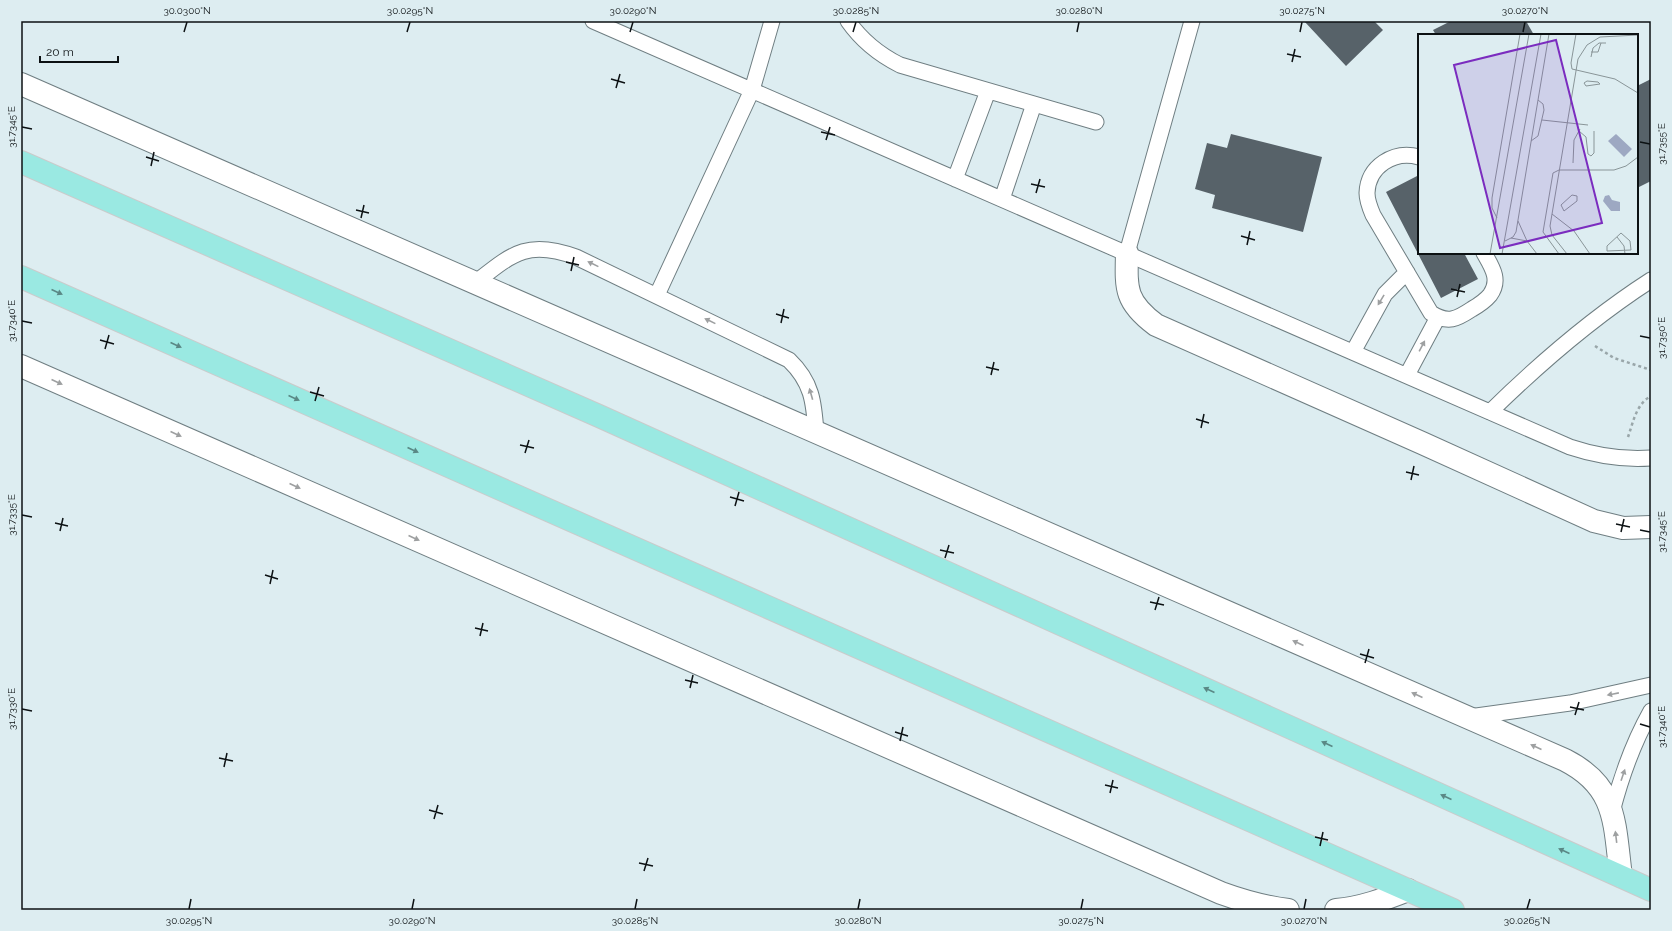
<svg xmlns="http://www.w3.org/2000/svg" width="1672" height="931" viewBox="0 0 1672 931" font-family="Raleway,sans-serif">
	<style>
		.building { fill: #576269 }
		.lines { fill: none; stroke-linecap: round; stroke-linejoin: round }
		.lane-casing { stroke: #6f7e82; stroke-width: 17 }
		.street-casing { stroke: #6f7e82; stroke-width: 24 }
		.secondary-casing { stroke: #6f7e82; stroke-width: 24 }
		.primary-casing { stroke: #cacbcb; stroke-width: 24 }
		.path { stroke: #99a6a9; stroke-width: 2.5; stroke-dasharray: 3 3; stroke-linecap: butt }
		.lane { stroke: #fff; stroke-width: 15 }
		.street { stroke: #fff; stroke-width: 22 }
		.secondary { stroke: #fff; stroke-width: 22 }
		.primary { stroke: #9ae9e2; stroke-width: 22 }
		.oneway { fill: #9ea0a1 }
		.oneway2 { fill: #5a8885 }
		.ticks { fill: none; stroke: #0c1113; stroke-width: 1.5 }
		.inset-road { fill: none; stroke: #899598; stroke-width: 1 }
		.view { fill: #7b2cbf; fill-opacity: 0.15; stroke: #7b2cbf; stroke-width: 2 }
		.inset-edge { fill: none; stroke: #0c1113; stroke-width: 2 }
		.neatline { fill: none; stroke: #0c1113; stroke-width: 1.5 }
		.ticks-label { font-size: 10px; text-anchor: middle; fill: #0c1113 }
	</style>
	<rect width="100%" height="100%" fill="#ddedf1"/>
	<path class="building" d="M1304,21H1374L1383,30L1346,66Z
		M1451,21H1526L1534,35H1436L1433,30Z
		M1651,79V181L1637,188V86Z
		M1231,134L1322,157L1303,232L1212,208L1215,195L1195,189L1207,143L1227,148Z
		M1419,175V253H1464L1478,279L1441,298L1386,192Z"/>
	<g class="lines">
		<g class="lane-casing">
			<path id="lane" d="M593,21L1570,447C1597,456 1623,460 1651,458
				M848,21C862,41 878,54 900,65L1096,122
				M1419,157C1394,150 1368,166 1367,193C1367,201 1370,208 1373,215L1431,313C1448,324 1457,319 1472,309C1479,305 1485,301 1490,295C1501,280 1492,267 1484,253
				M955,179L988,91
				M1002,199L1034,104
				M1127,253L1192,21
				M475,283C512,254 527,239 576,257L789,360C812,382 814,402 816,433
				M657,295L752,90L772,21
				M1353,352L1385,294L1407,272
				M1407,375L1438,317
				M1490,412C1540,363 1592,318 1651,280
				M1469,717L1570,703L1651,685
				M1612,812C1621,777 1633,743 1651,711"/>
		</g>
		<g class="street-casing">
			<path id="street" d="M1127,253C1126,289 1125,302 1156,325L1422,443L1594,521L1623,528L1651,527"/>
		</g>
		<g class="secondary-casing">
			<path id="secondary" d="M21,84L1565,760C1618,787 1614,824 1621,876
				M21,366L1221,893C1243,901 1265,907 1288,910
				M1336,910C1361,908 1385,899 1408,890"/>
		</g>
		<g class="primary-casing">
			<path id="primary" d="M21,162L599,416L1651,890
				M21,277L1453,910"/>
		</g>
		<path class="path" d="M1595,346L1614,358L1651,370
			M1628,437C1633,423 1636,404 1651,396"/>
		<use href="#lane" class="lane"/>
		<use href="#street" class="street"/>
		<use href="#secondary" class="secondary"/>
		<use href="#primary" class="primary"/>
	</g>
	<defs><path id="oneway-solid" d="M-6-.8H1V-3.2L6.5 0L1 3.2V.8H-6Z"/></defs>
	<g class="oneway">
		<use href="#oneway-solid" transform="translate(593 264) rotate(-154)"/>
		<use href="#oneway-solid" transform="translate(1381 300) rotate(121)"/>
		<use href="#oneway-solid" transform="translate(710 321) rotate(-154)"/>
		<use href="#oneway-solid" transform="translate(1422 346) rotate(-62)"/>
		<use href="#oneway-solid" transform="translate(57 382) rotate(24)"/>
		<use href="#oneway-solid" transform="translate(811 394) rotate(-106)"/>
		<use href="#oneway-solid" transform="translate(176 434) rotate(24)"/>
		<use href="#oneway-solid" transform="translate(295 486) rotate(24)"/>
		<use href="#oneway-solid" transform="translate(414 538) rotate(24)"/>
		<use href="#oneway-solid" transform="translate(1298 643) rotate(-156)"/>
		<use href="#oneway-solid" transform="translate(1613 694) rotate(169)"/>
		<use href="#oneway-solid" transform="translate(1417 695) rotate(-156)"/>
		<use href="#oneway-solid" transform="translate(1536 747) rotate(-156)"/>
		<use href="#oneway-solid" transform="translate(1623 775) rotate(-71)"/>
		<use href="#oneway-solid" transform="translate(1616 837) rotate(-97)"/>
	</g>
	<g class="oneway2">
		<use href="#oneway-solid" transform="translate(57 292) rotate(24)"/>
		<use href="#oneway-solid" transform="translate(176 345) rotate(24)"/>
		<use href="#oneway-solid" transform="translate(294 398) rotate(24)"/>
		<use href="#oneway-solid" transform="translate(413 450) rotate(24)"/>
		<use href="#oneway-solid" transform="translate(1209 690) rotate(-156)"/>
		<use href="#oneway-solid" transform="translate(1327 744) rotate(-156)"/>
		<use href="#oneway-solid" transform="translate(1446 797) rotate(-156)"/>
		<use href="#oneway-solid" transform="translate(1564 851) rotate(-156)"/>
	</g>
	<path class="ticks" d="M184,32L187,22M407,32L410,22M630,32L633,22M853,32L856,22M1077,32L1079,22M1300,32L1302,22M1523,32L1525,22M1287,54L1301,57M1292,62L1295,49M611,79L625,83M616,88L620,74M22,127L32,129M821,132L835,135M826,140L830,127M1640,142L1650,144M146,157L159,161M151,166L154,152M1031,184L1045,187M1036,193L1040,179M356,210L369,213M361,218L364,205M1241,236L1255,240M1247,245L1250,231M566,262L579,265M571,271L574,257M1451,289L1465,292M1457,297L1460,284M776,314L789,318M22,321L32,323M781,323L784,309M1640,336L1650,338M100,340L114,344M105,349L109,335M986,367L999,370M991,375L994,362M310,392L324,396M315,401L319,387M1196,419L1209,423M1201,428L1204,414M520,445L534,448M525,453L529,440M1406,472L1419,475M1411,480L1414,466M730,497L744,501M735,506L739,492M22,515L32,517M55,523L68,526M1616,524L1630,527M1640,530L1650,532M60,531L63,518M1621,532L1624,519M940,550L954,553M945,558L949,545M265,575L278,579M270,584L273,570M1150,602L1164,605M1155,610L1159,597M475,628L488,631M480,636L483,623M1360,654L1374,658M1365,663L1369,649M685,680L698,683M690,688L693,675M1570,707L1584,710M22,709L32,711M1575,715L1579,702M1640,724L1650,727M895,732L908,736M900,741L903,727M219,758L233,761M224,767L227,753M1105,785L1118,788M1110,793L1113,780M429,810L443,814M434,819L438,805M1315,837L1328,840M1320,846L1323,832M639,863L653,866M644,871L648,858M189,909L191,899M412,909L414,899M635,909L637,899M858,909L860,899M1081,909L1083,899M1304,909L1306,899M1527,909L1530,899"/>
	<g transform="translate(1418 34)">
		<rect width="220" height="220" fill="#ddedf1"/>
		<path d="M198,100L214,115L206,123L190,107ZM187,162L191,161L194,166L202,168V177H193L185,167Z" fill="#9da8c2"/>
		<path class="inset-road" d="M158,0L153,29L154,35L197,45L220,59M173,18H180L183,9M173,23L175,14L181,9H188M169,47L180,48L182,50L168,52L166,49ZM124,86L170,91M161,97L168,103L170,120L173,122L176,119V97M113,107L120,102L126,76L125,70L120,66M155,129L156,106L162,95M154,161L159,162V167L146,177L143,171ZM134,180L156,197L172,220M79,184L74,174V164L102,0M100,187L109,207L119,220M203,199L212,207L213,216L189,217V212ZM199,203L206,212L207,220M93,204L109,207M87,207L95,203L98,198L131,0M72,220L111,0M84,220L123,0M141,220L125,198L135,139L141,136H196L208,132L220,123M149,220L134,201L132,192L160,25L169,11L182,3L220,1"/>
		<path class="view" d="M138,6L184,189L82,214L36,31Z"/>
		<rect width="220" height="220" class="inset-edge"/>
	</g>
	<rect width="1672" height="931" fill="none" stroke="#ddedf1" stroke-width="44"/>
	<path d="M40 56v6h78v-6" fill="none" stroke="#0c1113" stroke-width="2"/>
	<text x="46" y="56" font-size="12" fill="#0c1113" stroke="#ddedf1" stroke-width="3" paint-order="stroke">20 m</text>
	<rect x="22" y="22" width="1628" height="887" class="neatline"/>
	<g class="ticks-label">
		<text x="187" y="14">30.0300°N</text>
		<text x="410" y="14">30.0295°N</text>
		<text x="633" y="14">30.0290°N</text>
		<text x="856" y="14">30.0285°N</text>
		<text x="1079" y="14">30.0280°N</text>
		<text x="1302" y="14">30.0275°N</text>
		<text x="1525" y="14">30.0270°N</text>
		<text transform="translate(11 127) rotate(-90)" y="4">31.7345°E</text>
		<text transform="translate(1661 144) rotate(-90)" y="4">31.7355°E</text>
		<text transform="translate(11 321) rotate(-90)" y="4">31.7340°E</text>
		<text transform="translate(1661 338) rotate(-90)" y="4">31.7350°E</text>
		<text transform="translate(11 515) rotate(-90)" y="4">31.7335°E</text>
		<text transform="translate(1661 532) rotate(-90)" y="4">31.7345°E</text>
		<text transform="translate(11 709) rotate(-90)" y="4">31.7330°E</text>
		<text transform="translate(1661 727) rotate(-90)" y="4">31.7340°E</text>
		<text x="189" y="924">30.0295°N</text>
		<text x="412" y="924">30.0290°N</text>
		<text x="635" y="924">30.0285°N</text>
		<text x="858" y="924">30.0280°N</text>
		<text x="1081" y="924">30.0275°N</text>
		<text x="1304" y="924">30.0270°N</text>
		<text x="1527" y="924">30.0265°N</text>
	</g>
</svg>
